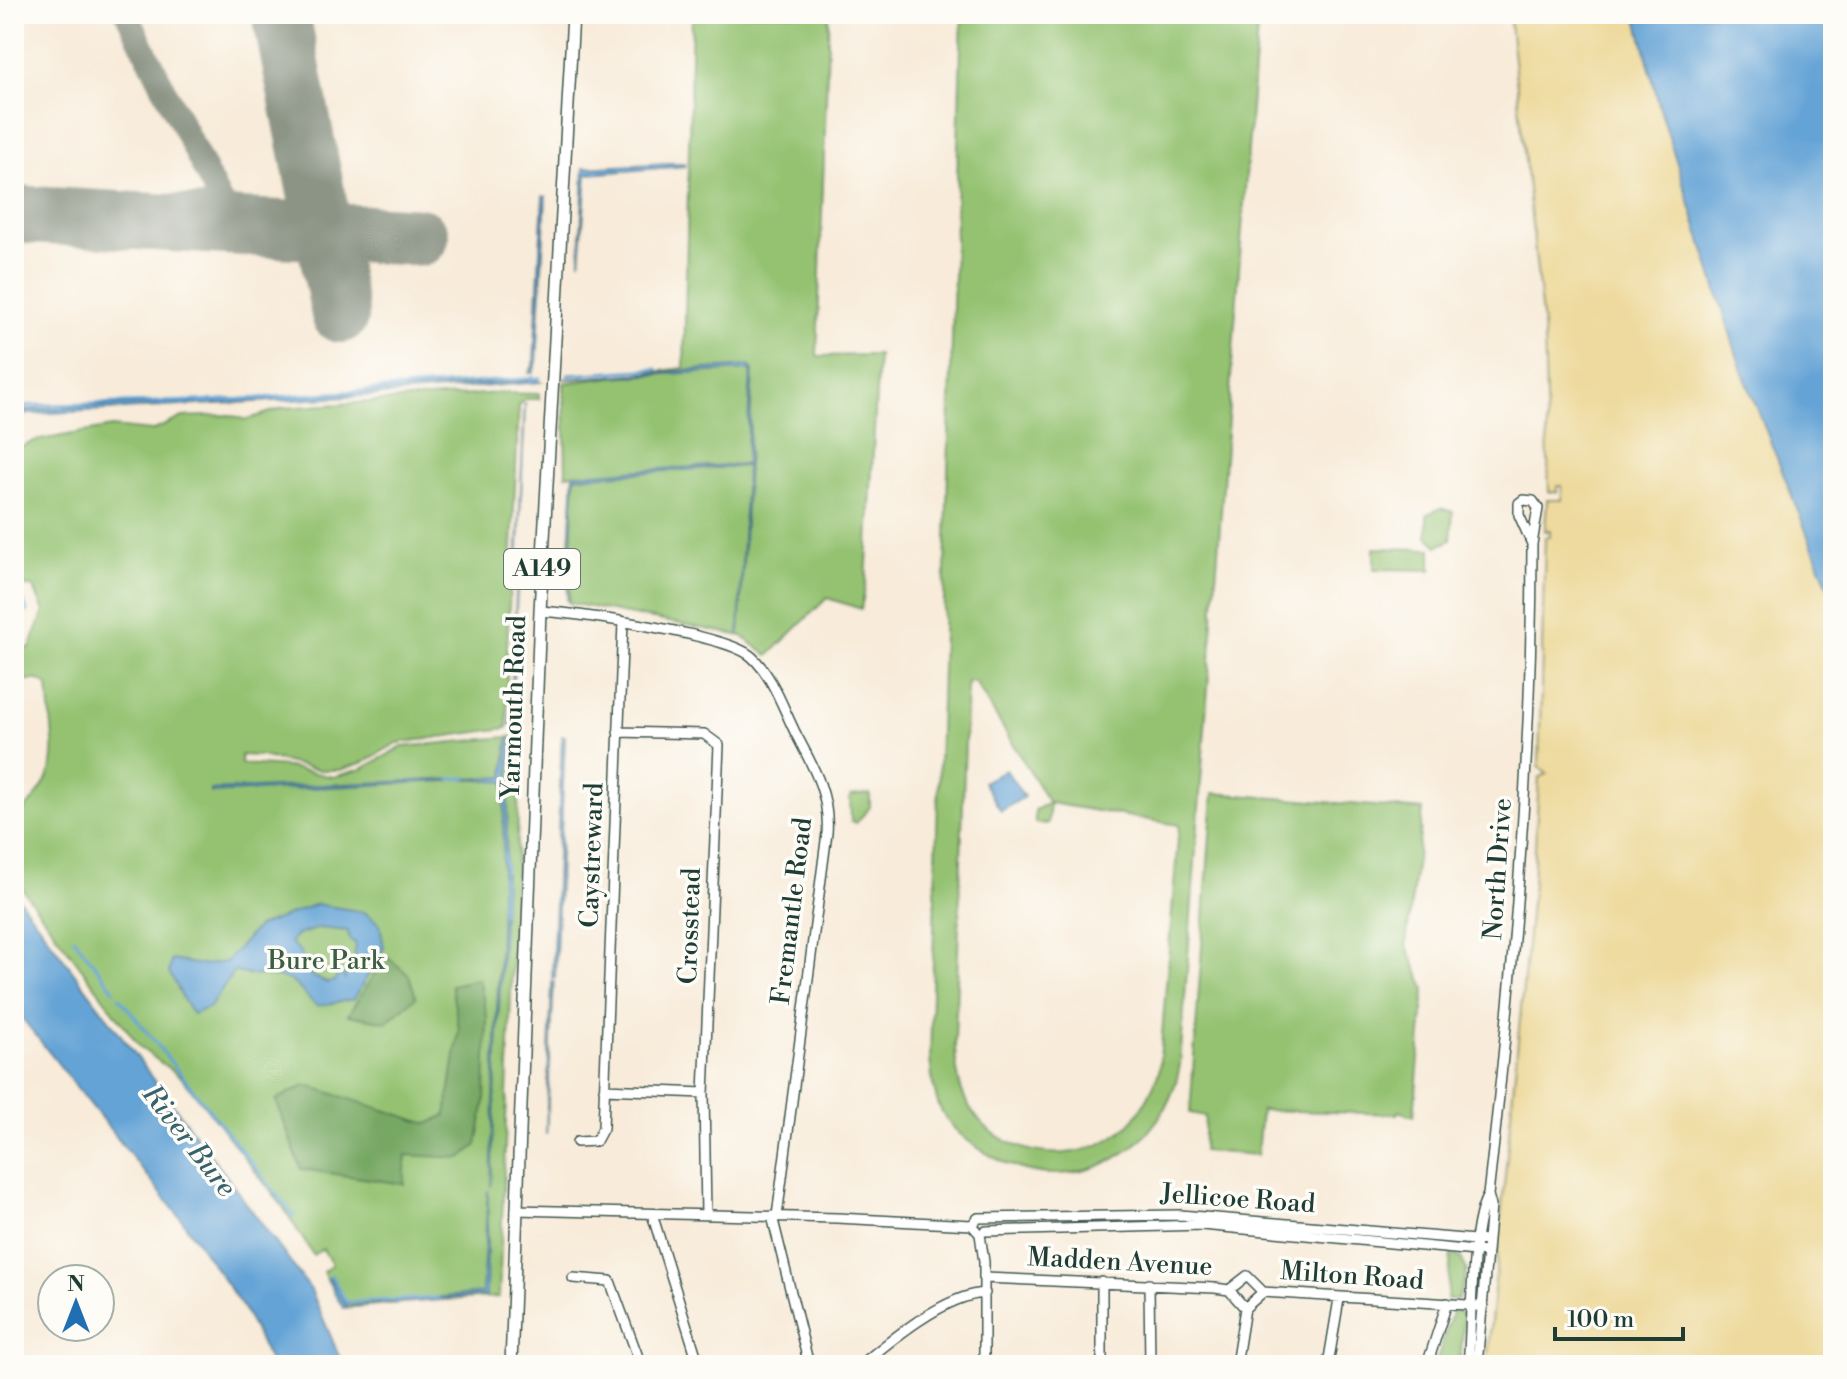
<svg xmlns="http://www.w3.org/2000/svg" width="1847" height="1379" viewBox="0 0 1847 1379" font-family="'Libre Bodoni',serif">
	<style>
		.green { fill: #94c271; stroke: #5a8052; stroke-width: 2; fill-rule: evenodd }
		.forest { fill: #77a863; stroke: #4b724c; stroke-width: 2 }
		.sand { fill: #eeda9e; stroke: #868c69; stroke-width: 2 }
		.water { fill: #64a3d6; stroke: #427085; stroke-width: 2; fill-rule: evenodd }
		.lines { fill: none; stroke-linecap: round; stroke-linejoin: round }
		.stream { stroke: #64a3d6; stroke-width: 3 }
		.taxiway { stroke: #8c9486; stroke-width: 24 }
		.runway { stroke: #8c9486; stroke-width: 58 }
		.minor-casing { stroke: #40574d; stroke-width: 12 }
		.major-casing { stroke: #40574d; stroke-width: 14 }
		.minor { stroke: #fff; stroke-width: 9 }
		.major { stroke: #fff; stroke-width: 11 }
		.labels { text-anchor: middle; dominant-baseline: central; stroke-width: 7; stroke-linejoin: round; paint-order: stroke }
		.shield { fill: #fdfcf7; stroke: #62766e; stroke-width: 2 }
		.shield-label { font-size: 24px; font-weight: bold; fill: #1f3d34 }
		.street-label { font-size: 26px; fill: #1f3d34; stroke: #fdfcf7 }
		.park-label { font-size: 26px; fill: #3c5e43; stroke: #fdfcf7 }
		.water-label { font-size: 28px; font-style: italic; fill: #37616d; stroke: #fdfcf7 }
	</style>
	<rect width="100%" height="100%" fill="#fdfcf7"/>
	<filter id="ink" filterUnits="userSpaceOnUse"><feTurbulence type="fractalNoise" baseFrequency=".0125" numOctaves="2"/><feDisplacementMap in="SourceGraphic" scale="16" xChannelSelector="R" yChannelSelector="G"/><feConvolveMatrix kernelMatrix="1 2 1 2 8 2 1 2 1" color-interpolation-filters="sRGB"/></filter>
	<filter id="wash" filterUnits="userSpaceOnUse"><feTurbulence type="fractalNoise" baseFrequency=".006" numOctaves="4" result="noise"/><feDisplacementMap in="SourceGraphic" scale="32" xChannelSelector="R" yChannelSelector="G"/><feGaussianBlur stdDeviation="1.8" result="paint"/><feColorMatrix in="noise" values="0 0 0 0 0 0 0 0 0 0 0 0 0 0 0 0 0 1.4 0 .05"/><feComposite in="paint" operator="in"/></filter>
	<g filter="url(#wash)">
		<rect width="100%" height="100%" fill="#f8ebd9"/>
		<path class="green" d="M692,14H829L817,356L878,355L866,583L861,609L827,598L768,656L742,636L569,603L574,474L566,475L564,383L684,368Z
			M962,14H1258L1180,1064C1166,1150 1077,1201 997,1159C978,1149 957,1135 945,1117C934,1101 932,1078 930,1059ZM967,681L975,682L1049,803L1035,810V823L1048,824L1050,803L1179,825L1159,1072C1150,1097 1136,1123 1113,1137C1067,1167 1000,1155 970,1108C958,1089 955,1063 955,1042Z
			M499,393L539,394V399H525L519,406L507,647V728L397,743L364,762L340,770H320L261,756L241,755V764L287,767L333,777L362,769L402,747L517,736L519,791L499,1297L351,1305L339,1301L323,1272L332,1265L323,1249L313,1255L283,1207L204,1105L182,1078L141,1048L14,878V820C68,770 52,751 48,685L39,680H14V647L30,648L44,611L34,588L14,582V451L34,441L112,427L152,431L183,417L231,415L246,420L283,408Z
			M1440,508L1453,512L1451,540L1438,546L1427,536V515Z
			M1374,548L1431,549V570L1374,569Z
			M1213,793L1423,810L1406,944L1425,989L1414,1116L1398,1111L1397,1114L1261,1110L1257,1155L1203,1151L1205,1116L1190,1113Z
			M870,794V807L856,823L851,821L850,796Z
			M1451,1254L1461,1258L1467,1270L1458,1299H1447Z
			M1453,1310L1461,1312L1464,1317L1460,1365H1435Z"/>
		<path class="forest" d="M386,956L409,975L416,997L386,1022L348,1015Z
			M479,979L487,1016L485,1101L477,1145L461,1158L406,1155L404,1184L301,1169L276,1100L306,1085L428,1124L446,1115L459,1029L451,985Z"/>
		<path class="sand" d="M1509,14H1679L1833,590V1365H1487L1533,883L1539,778L1547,774L1539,767L1545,537H1550V531H1545L1547,500H1562V486H1557V492H1549L1544,335Z"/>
		<path class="water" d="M1636,14H1833V599L1741,368L1660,109Z
			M668,163H685V166L587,174L580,262L584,168Z
			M543,196H546L537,362L533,373H529L534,364Z
			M749,366L753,370L739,636L746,466L575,477L567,602L574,474L746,464L751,370L563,379Z
			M533,377L541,382L384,395L14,415L17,410L380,392L527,381Z
			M525,403L511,725H510Z
			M562,736H565L555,978H552Z
			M508,739H511L491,1187L505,782L463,779L504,777Z
			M1006,770L1024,797L1001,811L983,782Z
			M451,779L449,781L211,793V790Z
			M14,892L311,1290L343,1365H272L243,1308L182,1220L14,1008Z
			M316,904L364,912L380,924L384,948L354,999L317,1006C309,1000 295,982 289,980C272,973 252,979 234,971L210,1007L193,1014C183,1004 178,985 169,973L171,960L203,965L226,962L257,927ZM319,928L348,931L349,939L356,944L354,960L346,966L345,979L339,973L335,981L327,983L311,976L300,951L290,942L297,935Z
			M552,982H554L546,1135Z
			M488,1190L486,1296L343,1308L327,1279L330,1278L347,1307L482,1293Z"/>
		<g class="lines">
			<path class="stream" d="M568,375L657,369
				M14,406L233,400L540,378
				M14,595L22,598L27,611L14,621
				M450,779L467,778
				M504,855L505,871
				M502,914L503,878
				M74,938L114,990
				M119,997L294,1216
				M331,1275L346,1302L438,1298"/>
			<path class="taxiway" d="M127,14L233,227"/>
			<path class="runway" d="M281,14L340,314
				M14,214L420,237"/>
		</g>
	</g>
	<g filter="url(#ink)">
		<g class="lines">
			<g class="minor-casing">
				<path id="minor" d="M540,611C579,614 727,634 752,657C773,676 784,711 797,736C814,768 830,796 827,833L777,1216
					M618,732L704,734L719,745L704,1093L706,1215
					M604,1089L704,1093
					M577,1142L596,1141L603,1128L623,623
					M516,1210L837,1218L972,1225L980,1234
					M652,1214L699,1365
					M772,1216L809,1365
					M972,1225L978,1218L1180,1215L1487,1241
					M986,1231L1202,1225L1486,1252
					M980,1234L984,1262V1365
					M573,1278L610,1281L641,1365
					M984,1278L1215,1288L1229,1290L1245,1308
					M1102,1282V1365
					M1149,1284L1150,1365
					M1229,1290L1247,1276L1263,1292L1483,1306
					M861,1365C891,1340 945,1295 985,1293
					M1236,1365L1245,1308L1263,1292
					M1328,1365L1339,1299
					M1427,1365L1447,1303
					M1468,1365C1472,1326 1470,1224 1488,1195
					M1477,1365L1491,1206L1488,1195C1513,979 1532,762 1532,544L1519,515V503L1523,500L1533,501L1538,508L1532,544"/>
			</g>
			<g class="major-casing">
				<path id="major" d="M511,1365L540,611L573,14"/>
			</g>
			<use href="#minor" class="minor"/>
			<use href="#major" class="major"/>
		</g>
	</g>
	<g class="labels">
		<rect class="shield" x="504" y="549" width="76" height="40" rx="6"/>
		<g class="shield-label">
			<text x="542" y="569">A149</text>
		</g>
		<g class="street-label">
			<text transform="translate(514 707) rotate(-88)">Yarmouth Road</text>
			<text transform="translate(592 855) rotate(-88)">Caystreward</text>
			<text transform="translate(1498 869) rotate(-86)">North Drive</text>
			<text transform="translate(792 911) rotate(-83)">Fremantle Road</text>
			<text transform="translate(690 926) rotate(-88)">Crosstead</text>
			<text transform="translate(1238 1199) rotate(4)">Jellicoe Road</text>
			<text transform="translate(1120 1262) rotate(3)">Madden Avenue</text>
			<text transform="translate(1352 1276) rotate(4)">Milton Road</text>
		</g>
		<g class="park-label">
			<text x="326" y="961">Bure Park</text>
		</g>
		<g class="water-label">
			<text transform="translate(189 1141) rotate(52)">River Bure</text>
		</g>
	</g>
	<rect width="1847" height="1379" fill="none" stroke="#fdfcf7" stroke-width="48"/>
	<g transform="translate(76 1303)"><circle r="38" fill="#fdfcf7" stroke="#a4b0a9" stroke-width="2"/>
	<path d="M0-6L14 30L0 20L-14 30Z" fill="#1f6fb2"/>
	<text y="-12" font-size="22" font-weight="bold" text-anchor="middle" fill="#1f3d34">N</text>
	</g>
	<path d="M1555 1327v12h128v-12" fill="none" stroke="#1f3d34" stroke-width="4"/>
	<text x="1567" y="1327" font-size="24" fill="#1f3d34" stroke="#fdfcf7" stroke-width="6" paint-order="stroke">100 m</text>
</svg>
